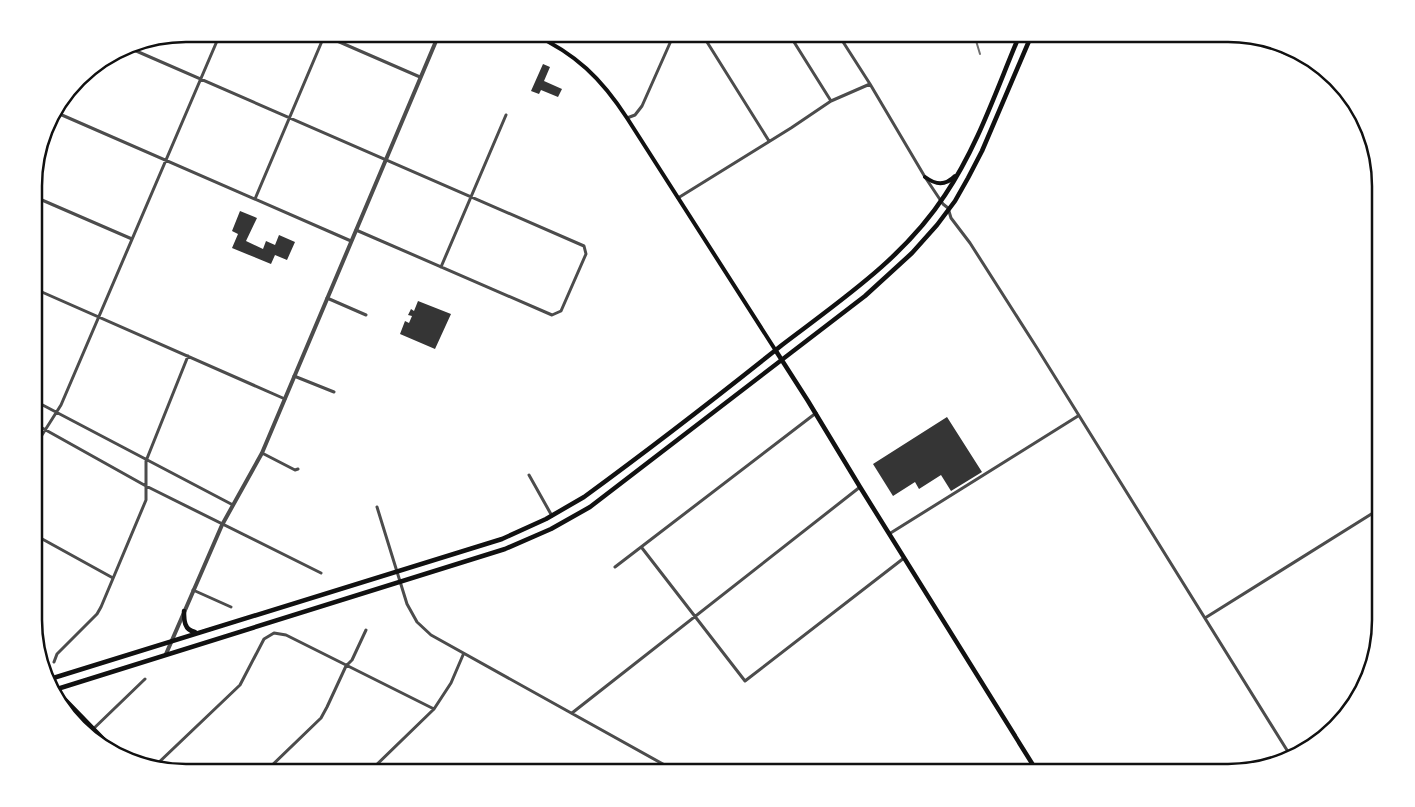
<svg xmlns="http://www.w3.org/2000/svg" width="1415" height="807" viewBox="0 0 1415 807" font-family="'Source Serif 4',serif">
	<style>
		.building { fill: #353535 }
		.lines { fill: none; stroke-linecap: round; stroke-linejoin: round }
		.minor { stroke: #4c4c4c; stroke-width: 3 }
		.tertiary { stroke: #4c4c4c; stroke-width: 4 }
		.secondary { stroke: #111; stroke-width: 4 }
		.primary { stroke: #111; stroke-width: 4.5 }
		.rail { stroke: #707070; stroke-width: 2 }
		.rim { fill: none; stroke: #111; stroke-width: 2.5 }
	</style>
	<rect width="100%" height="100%" fill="#fff"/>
	<path class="building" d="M543,64L550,67L544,81L562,89L558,97L541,90L539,94L531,91Z
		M240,211L257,218L246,241L263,249L266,241L275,245L279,235L295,242L287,260L275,255L271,264L232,248L238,234L232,231Z
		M418,301L451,314L435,349L400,334L405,321L409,323L412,316L408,315L411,309L414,311Z
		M947,417L982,472L951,491L941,475L919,489L915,482L893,496L873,464Z"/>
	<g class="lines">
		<path class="minor" d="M321,34L420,77
			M702,34L769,141
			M789,34L831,101
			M838,34L870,84L925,177L943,204L948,208L951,218L970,243L1037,348L1290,755
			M127,47L584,246L586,254L561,311L552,315L356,230
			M55,112L351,241
			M627,118L635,115L642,106L674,34
			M35,197L132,239
			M678,198L791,128L831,101L870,84
			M255,199L325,34
			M441,267L506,115
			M35,289L285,399
			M327,298L366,315
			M294,376L334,392
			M35,401L233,505
			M35,424L146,486L321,573
			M35,446L61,405L220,34
			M262,453L295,470L298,469
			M529,475L552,516
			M377,507L407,604L417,622L431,635L679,773
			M889,534L1078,416
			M35,535L113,578
			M642,548L745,681L904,558
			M615,567L816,413
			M193,590L231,607
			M1205,618L1381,508
			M54,662L57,654L97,614L101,607L146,500V461L188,356
			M572,713L860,487
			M89,733L145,679
			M156,765L240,685L264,639L274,633L286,635L434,709
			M264,773L321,718L327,707L346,666L352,660L366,630
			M368,773L434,709L451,683L463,655"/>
		<path class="tertiary" d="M166,654L222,525L262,453L439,34"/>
		<path class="secondary" d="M533,34C576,54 601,78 627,118L776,351
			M925,177C936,185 945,186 955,176
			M53,687L119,755"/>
		<path class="primary" d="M776,351L808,401L860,487L1038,773
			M184,611C184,620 184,630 195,632
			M50,679L502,539L546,519L584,497C651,448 717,397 782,345C841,300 904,258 945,195C978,146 997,88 1020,34
			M54,690L505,549L551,529L590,507L865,296L912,253L937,225L955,201L968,178L982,151L1032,34"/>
		<path class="rail" d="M974,34L980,54
			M1255,41L1321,69"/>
	</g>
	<path d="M0 0H1415V807H0ZM186 42H1228A144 144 0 0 1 1372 186V620A144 144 0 0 1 1228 764H186A144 144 0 0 1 42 620V186A144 144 0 0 1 186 42Z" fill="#fff" fill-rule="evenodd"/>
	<path class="rim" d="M186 42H1228A144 144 0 0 1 1372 186V620A144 144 0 0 1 1228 764H186A144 144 0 0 1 42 620V186A144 144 0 0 1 186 42Z"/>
</svg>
